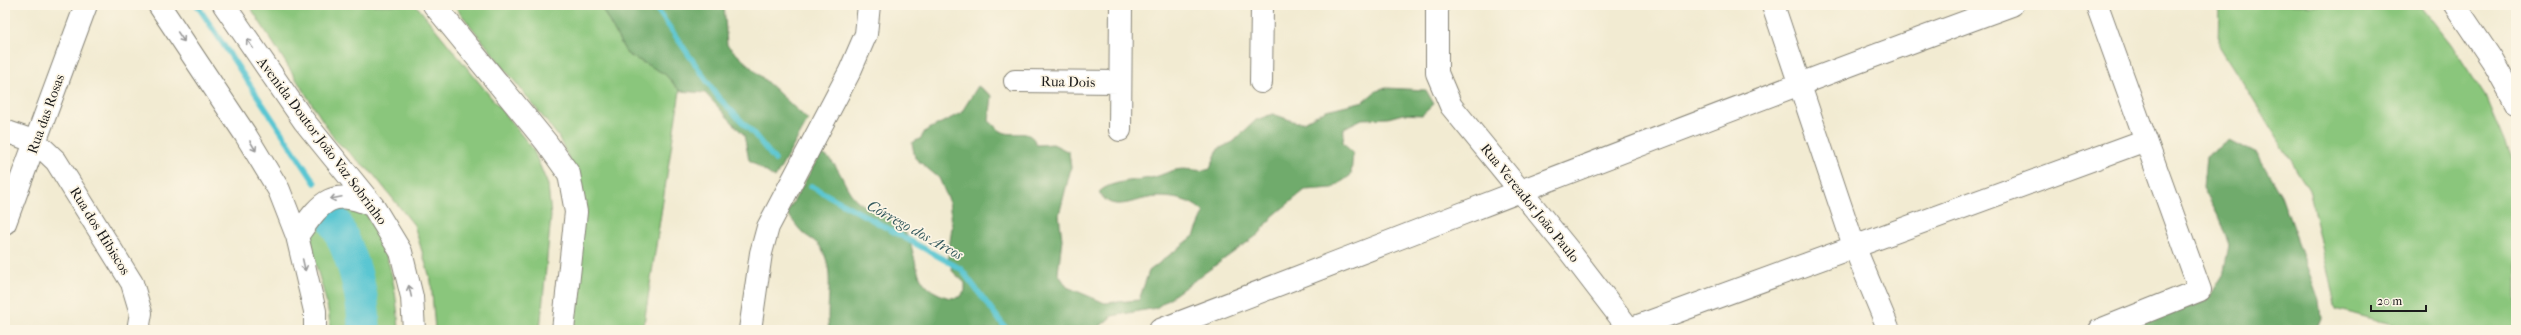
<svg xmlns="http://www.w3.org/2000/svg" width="2521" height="335" viewBox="0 0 2521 335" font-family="'IM FELL French Canon',serif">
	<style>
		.green { fill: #8ac67c; stroke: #53714c }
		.forest { fill: #6fab6c; stroke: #466444 }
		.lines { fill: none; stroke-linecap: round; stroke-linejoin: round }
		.stream { stroke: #5ac6d2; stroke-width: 5.5 }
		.river { stroke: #5ac6d2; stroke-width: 33 }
		.minor-casing { stroke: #878477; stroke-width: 24 }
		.tertiary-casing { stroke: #878477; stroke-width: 24 }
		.secondary-casing { stroke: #878477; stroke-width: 24 }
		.minor { stroke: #fff; stroke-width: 22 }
		.tertiary { stroke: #fff; stroke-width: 22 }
		.secondary { stroke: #fff; stroke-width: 22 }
		.oneway { stroke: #999 }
		.labels { text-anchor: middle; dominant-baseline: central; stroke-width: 3.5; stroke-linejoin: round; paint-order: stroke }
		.street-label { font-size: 14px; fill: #1c1c1c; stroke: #fcf5e5 }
		.water-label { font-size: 15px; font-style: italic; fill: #32585c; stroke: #fcf5e5 }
	</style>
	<rect width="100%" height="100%" fill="#fcf5e5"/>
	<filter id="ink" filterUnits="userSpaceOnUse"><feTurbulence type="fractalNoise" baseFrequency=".025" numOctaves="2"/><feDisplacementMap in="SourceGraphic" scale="8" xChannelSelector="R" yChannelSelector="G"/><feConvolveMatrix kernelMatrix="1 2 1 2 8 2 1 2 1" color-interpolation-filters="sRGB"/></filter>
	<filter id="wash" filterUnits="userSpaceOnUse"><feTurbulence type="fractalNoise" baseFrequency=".012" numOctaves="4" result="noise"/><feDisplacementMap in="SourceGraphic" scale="16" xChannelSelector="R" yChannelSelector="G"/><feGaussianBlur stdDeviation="0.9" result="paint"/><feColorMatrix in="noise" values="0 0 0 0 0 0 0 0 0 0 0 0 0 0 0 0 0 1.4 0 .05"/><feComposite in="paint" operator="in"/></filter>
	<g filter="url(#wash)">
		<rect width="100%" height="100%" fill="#f2ebd2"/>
		<path class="green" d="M249,5H416L533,149L548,185L551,216L540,330H435L431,281L414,225L373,174L335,140Z
			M454,5H600L627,54L665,74L680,91L643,330H573L576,174L558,136Z
			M2219,5H2420L2451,44L2485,96L2516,170V330H2413L2336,309L2309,189L2218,44Z
			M344,206L366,214C390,252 396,286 399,330H330C330,295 308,258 311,227L324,215Z"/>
		<path class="forest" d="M600,5H724L727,45L808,120L775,178L749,160L744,135L705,93L680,91L665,74L627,54Z
			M978,86L992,96L989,121C993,124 997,129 1001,131C1015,139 1028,125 1037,145L1053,144L1069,152L1071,168L1059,215L1062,239L1058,273L1067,287L1105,303L1139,300L1149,271L1194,236L1204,213C1193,199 1166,195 1149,198C1130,201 1111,213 1099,192C1111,180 1139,181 1155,177C1162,175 1169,171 1176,170C1188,167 1198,173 1210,169L1218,149L1233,142L1256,120L1273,114L1296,122H1304L1326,110L1364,101L1376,91L1386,88L1426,90L1434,104L1422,115L1403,114L1388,118L1362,119L1344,128L1343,142L1353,154L1351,175L1333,188L1305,190L1273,216L1259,234L1156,308L1112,316L1096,330H829C825,304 836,271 821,248C817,241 808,238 802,232C796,226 792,219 787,213L821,153C843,165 842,189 859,202C873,213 892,214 903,229C919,250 910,281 937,293C945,297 950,299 960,297L965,291V283L953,272L948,257L952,226L949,201L939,178L915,158L912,143L921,138L925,131L961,113Z
			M2230,140L2257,154L2281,195L2319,300L2321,318L2316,330H2133L2147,321L2207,301L2223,275L2229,245L2218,216L2203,188L2206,157Z"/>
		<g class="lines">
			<path class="stream" d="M197,5L315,183
				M654,5L718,97L754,134L775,160
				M811,186L961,269L1007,330"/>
			<path class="river" d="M334,220C352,255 364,291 364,330"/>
		</g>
	</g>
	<g filter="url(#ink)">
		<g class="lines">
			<g class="minor-casing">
				<path id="minor" d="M434,5L546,142L569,174L576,212L563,330
					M1437,5V73L1451,106L1567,248L1630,330
					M1773,5L1854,246L1889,330
					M2097,5L2200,290L2100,330
					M2455,5L2492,60L2516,103
					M1015,81L1120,82
					M1261,82L1262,5
					M1120,130L1121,5
					M5,131L36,142L56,161L132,283L141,313L138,330
					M5,223L86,5
					M1160,330C1444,222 1726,109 2012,5
					M1627,330L2146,140"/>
			</g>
			<g class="tertiary-casing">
				<path id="tertiary" d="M159,5L245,134L279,190L297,236L315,311V330
					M224,5L304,121L373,206L401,252L412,297L414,330
					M297,236C321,203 330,186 373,206"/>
			</g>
			<g class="secondary-casing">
				<path id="secondary" d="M750,330L761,253L768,227L850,71L866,34L869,5"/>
			</g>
			<use href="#minor" class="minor"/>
			<use href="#tertiary" class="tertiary"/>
			<use href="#secondary" class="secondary"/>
		</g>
		<defs><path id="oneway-shaft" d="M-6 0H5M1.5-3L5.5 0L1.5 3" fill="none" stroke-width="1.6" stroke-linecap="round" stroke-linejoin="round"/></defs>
		<g class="oneway">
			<use href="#oneway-shaft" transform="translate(181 37) rotate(56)"/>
			<use href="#oneway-shaft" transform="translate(250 44) rotate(-125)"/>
			<use href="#oneway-shaft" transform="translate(253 146) rotate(59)"/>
			<use href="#oneway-shaft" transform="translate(336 198) rotate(168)"/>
			<use href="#oneway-shaft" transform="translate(304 265) rotate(77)"/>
			<use href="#oneway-shaft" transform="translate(410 291) rotate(-103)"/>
		</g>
	</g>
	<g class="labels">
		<g class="street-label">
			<text transform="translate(1068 82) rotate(1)">Rua Dois</text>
			<text transform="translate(46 114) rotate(-70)">Rua das Rosas</text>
			<text transform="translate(322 141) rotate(53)">Avenida Doutor João Vaz Sobrinho</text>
			<text transform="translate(1530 203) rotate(51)">Rua Vereador João Paulo</text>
			<text transform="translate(100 231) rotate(58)">Rua dos Hibiscos</text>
		</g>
		<g class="water-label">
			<text transform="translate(915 230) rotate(29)">Córrego dos Arcos</text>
		</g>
	</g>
	<rect width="2521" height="335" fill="none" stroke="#fcf5e5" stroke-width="20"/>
	<path d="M2371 305v6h55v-6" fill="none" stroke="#1c1c1c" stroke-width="2"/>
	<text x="2377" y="305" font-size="12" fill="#1c1c1c" stroke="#fcf5e5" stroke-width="3" paint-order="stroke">20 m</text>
</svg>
